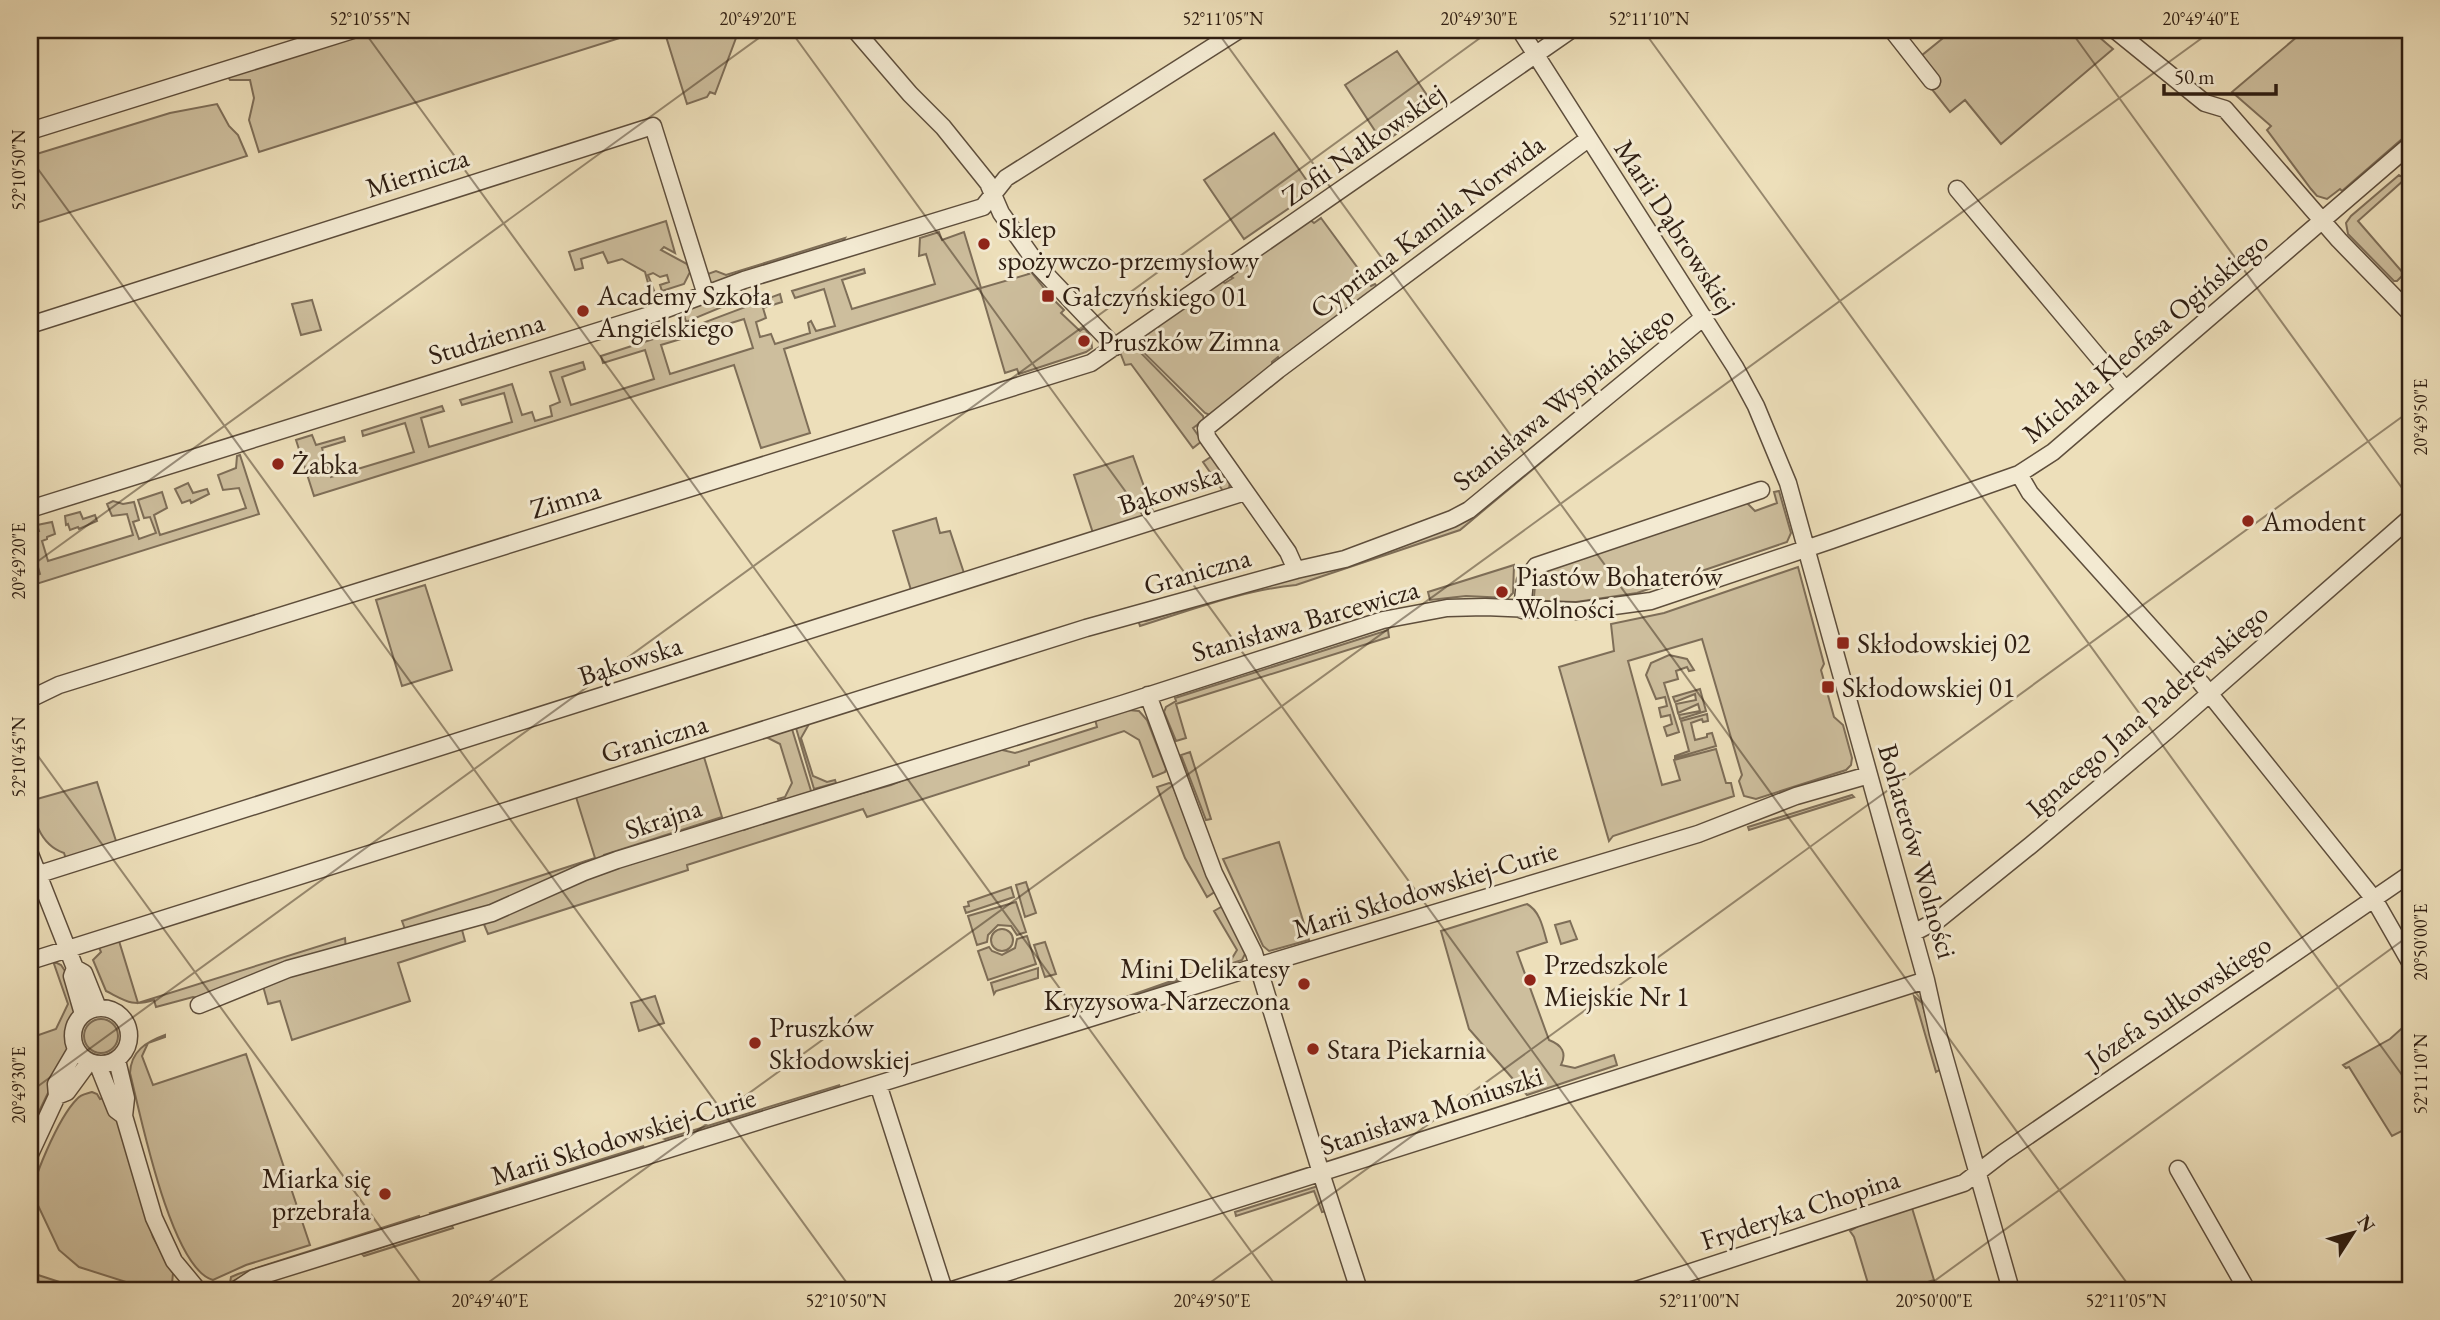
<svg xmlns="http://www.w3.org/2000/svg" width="2440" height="1320" viewBox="0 0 2440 1320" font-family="'EB Garamond',serif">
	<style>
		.green { fill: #cdbe9d; stroke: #7e6e58; stroke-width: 2 }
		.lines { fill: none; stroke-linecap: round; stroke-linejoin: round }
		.minor-casing { stroke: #5e4e3c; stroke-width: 19 }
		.minor { stroke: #f3ead2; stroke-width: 16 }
		.ticks { fill: none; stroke: #2f1e12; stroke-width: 2; stroke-opacity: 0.45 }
		.poi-dot { fill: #8f2418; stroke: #f3ead2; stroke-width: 2.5 }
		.labels { text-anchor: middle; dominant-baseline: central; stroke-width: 6; stroke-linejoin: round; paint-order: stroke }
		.street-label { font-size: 28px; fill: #2f1e12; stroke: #f3ead2 }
		.poi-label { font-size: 28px; fill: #2f1e12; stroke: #f3ead2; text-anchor: start }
		.neatline { fill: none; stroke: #2f1e12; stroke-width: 2.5 }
		.ticks-label { font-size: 18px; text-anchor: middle; fill: #2f1e12 }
	</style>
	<rect width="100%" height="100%" fill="#eddfba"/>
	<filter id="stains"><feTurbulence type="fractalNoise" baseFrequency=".00286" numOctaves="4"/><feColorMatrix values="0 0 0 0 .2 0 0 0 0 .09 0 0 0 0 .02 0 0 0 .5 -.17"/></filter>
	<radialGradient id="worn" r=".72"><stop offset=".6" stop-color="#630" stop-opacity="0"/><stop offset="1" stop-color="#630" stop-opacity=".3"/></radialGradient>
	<path class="green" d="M371,30L404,31L645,30L259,152L249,120L254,98L250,80H230L227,75Z
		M664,30H739L715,94L710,92L707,97L687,104Z
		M1953,30H2091L2113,49L2001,144L1965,100L1950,112L1931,88L1940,80L1921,56Z
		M2305,30H2410V132L2342,191L2340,189L2327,199L2317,196L2311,189L2267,130L2271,126L2232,92Z
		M1397,51L1435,107L1383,143L1345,85Z
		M217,104L229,126L238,135L247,156L30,225V156L170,113Z
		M1274,133L1314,191L1244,239L1204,180Z
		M2399,175L2405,179L2358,221L2404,274L2397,281H2394L2348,234L2346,223L2351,216Z
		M1321,218L1371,286L1375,284L1378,288L1281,362L1278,357L1272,362L1273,368L1210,415L1205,413L1133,342L1220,281L1225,283L1233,278L1229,275L1309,219L1314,223Z
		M666,221L675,253L664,247L661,250L687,264L690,272L684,284L662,291L660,285L669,282L667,275L660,277L653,273L648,275L655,293L651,294L645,272L622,259L608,263L603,252L581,259L583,268L575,270L569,252Z
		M939,232L942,240L964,232L981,288L1029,274L1022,264L1024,263L1047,292L1044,295L1048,300L1052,298L1064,310L1061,313L1080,331L1084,328C1090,334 1092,340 1092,348L1086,352L1019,374L1017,369L1005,373L980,288L784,349L810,433L761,448L734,365L314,496L296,440L312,435L316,445L344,437L345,441L322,448L331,477L414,452L405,423L363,436L362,431L442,406L444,411L421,418L429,447L512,422L504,393L462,405L460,400L512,384L522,415L532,412L535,421L552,416L550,406L560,402L550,372L583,362L585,369L562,377L571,405L654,379L645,350L603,363L601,356L681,330L684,338L661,345L670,374L753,348L744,319L702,332L700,324L780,294L782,302L763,308L766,318L756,322L760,337L771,334L775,344L810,333L808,323L811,321L816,331L835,326L824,289L795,298L792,291L864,269L865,273L842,280L852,309L935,284L926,254L919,256L920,238Z
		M845,238L842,243L713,284L708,281L705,275L716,271L726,275Z
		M730,292L734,302L686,322L683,311Z
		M312,300L321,330L301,335L292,304Z
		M1127,346L1140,352L1203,416L1204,420L1193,428L1202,441L1193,448L1131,364L1125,365L1120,352Z
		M1607,400L1611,404L1460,530L1296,585C1244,590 1191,610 1140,626L1138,620L1146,621L1294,577L1363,561L1383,550L1445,527Z
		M240,455L259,514L30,586V578L40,574L30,540V534L39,531L37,525L52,522L55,534L47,537V539L42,541L48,561L133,535L127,514L112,516L107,504L113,501L123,504L134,502L139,520L133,522L139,539L156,533L150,517L144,518L138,500L162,492L167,508L154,515L160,535L246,508L239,488L223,490L218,475L236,468L237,456Z
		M1133,456L1154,514L1093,533L1074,475Z
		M1212,456L1230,481L1229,490L1223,491L1203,462Z
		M188,483L193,493L207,489L209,494L191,503L190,500L182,503L175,489Z
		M1779,491L1791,533L1787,542L1637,593L1576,602L1537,601L1534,597L1535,585L1530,584L1543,570L1746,502L1755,511L1777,503L1774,492Z
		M80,512L83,519L95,515L97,521L79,529L78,527L70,530L68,524L66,525L65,516Z
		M936,518L940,533L950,531L964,573L911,590L893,531Z
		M1514,565L1513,593L1508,598L1466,596L1430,600L1428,592Z
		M1798,567L1824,664L1821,670L1834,717L1843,725L1852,758L1851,765L1846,770L1756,799L1744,796L1739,781L1742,775L1702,639L1628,661L1662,785L1680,780L1674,760L1716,749L1726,783H1731L1734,796L1613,836L1609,841L1559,667L1614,651L1611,624L1664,613Z
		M425,585L452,670L402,686L376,600Z
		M1388,630L1389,637L1176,704L1186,738L1176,741L1164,712L1166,707L1176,701L1175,698Z
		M1669,655L1687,659L1694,670L1689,671L1687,667L1676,671L1678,679L1664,683L1679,732L1667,736L1664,727L1672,724L1670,715L1661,717L1659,708L1667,706L1665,697L1656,699L1646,675L1651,663Z
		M1700,689L1706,711L1680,719L1679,715L1700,711L1698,704L1678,713L1676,704L1696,700L1695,694L1675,702L1673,697Z
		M1128,710L1139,711L1147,720L1166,769L1165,772L1153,777L1139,740L1124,731L1029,762V765L867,817L863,809L687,865L688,870L488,934L483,922L607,866L741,824L744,830L786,814L891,785L918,774L998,749L1015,753L1097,727L1095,719Z
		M1707,714L1708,721L1703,722L1702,719L1691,723L1695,740L1707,737V734L1712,733L1716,746L1675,758V756L1689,751L1681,721Z
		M809,724L801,738L813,776L827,782L835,780L836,783L814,789L796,728Z
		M792,729L812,794L779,801L778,799L785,797L792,783L780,744L766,737Z
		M1190,752L1211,819L1206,820L1181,755Z
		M704,757L722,817L604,855L605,860L485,909L406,932L402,921L595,858L576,797Z
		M30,779L37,799L97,782L117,844L66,859L64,853C34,843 30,806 30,779Z
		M1169,783L1172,784L1216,891L1207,897L1185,858L1157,787Z
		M1852,795L1854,797L1749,830L1748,827Z
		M1279,842L1309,940L1269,951L1263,946L1223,859Z
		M1026,882L1036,913L1025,917L1016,885Z
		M1011,887L1014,897L966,913L964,907L969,906L968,902Z
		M1016,902L1026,932L1017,935L1011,926L998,925L988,935L987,942L977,945L968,916Z
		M1527,904C1540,911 1543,928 1547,942L1517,952L1549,1040C1562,1045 1567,1053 1561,1065L1575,1068L1614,1055L1617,1065L1527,1095L1469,1029L1441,931Z
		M1221,907L1224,908L1246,952L1242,960L1106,1004L1231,960L1237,950L1214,911Z
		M1570,921L1577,939L1561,944L1555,925Z
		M461,926L465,941L398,963L410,1001L292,1040L280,1001L268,1004L263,986L272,980Z
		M991 940a11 11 0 1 1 22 0a11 11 0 1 1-22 0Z
		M1027,936L1036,964L988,980L978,951L989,947L992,951L1002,955L1015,948L1017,939Z
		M345,938L346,949L206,999L193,997L156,1007L154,1000C132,1007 126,1001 106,991L93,960L101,952L98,945L119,941L138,1003Z
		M1045,942L1056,974L1045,977L1034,945Z
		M53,961L61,965L65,971L75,999L76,1009L68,1028L67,1054L30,1130V1038L56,1029L68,1004Z
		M1038,968V978L996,991L994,994L991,983Z
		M655,996L664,1023L639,1031L631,1003Z
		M1914,996L1922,1003L1941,1069L1936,1072Z
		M84 1036a17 17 0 1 1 34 0a17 17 0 1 1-34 0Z
		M2410,1021V1127L2392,1136L2349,1067L2346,1068L2343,1065L2390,1039Z
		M165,1035V1037L148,1043L142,1056L153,1085L246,1054L310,1245L246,1265L213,1280C171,1269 140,1113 130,1073C131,1051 146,1042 165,1035Z
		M840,1085L834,1090L671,1141L665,1139Z
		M92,1092L97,1094L100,1099L107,1097L122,1132L153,1237L173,1273L172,1284L165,1290H151L79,1267L59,1250L35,1199L30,1206C30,1182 59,1117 77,1099C81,1094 86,1094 92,1092Z
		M644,1146L639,1151L431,1215L430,1213Z
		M1318,1186L1327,1211L1322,1212L1314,1191L1236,1216L1235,1212Z
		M1912,1208L1934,1280L1903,1290H1870L1854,1237L1850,1231L1862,1224Z
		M419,1216L420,1219L245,1275L230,1283L231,1277L238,1274Z
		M451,1223L453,1228L364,1256L362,1254Z
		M30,1272L32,1273L84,1290H30Z"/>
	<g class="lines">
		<g class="minor-casing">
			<path id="minor" d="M855,30L910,94L943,127L980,173L988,183L1001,213L1040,268L1115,347
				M1520,30L1735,367L1756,406L1788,483L1926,980L1938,1034L2011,1290
				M1892,30L1932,81
				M2115,30L2205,103L2225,109L2339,240L2410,313
				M30,131L353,30
				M1957,189L2125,389
				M30,325L653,126L706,295
				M2019,474L2030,493L2201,683L2374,899L2410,962
				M30,509L653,314L744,280L983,207L1006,178L1239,30
				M1296,570L1288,552L1207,437L1206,428L1278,370L1588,139
				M1522,610L1525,581L1536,566L1761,490
				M1148,695L1214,873L1254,953L1321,1173L1359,1290
				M30,699L59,685L1091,363L1571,30
				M30,854L75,968L84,973L98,1008
				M30,877L1245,492
				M1913,933L1938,920L2031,845L2168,730L2410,518
				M30,961L1086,628L1296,570L1345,559L1452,519L1469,510L1704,317
				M75,968L72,976L83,1014
				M199,1005L288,969L492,913L584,872L617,860L1122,704L1383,620L1447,608L1485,607L1577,611L1651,601L1832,540L2019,474L2053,452L2410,145
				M73 1036a28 28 0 1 1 56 0a28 28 0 1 1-56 0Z
				M117,1060L126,1098L124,1116L154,1218L174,1261L198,1290
				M98,1065L116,1110L124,1116
				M878,1084L944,1290
				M57,1096L67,1092L89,1062
				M30,1154L57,1096L56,1084L76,1050
				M2178,1169L2247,1290
				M236,1290L254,1278L1258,966L1698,834L1796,796L1869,775
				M952,1290L1926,980
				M1636,1290L1964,1183L2003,1153L2410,874"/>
		</g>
		<use href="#minor" class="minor"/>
	</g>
	<path class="ticks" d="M363,30L1279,1290M790,30L1706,1290M1216,30L2132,1290M1643,30L2410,1086M2070,30L2410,499M30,43L48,30M30,158L852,1290M30,567L770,30M30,745L426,1290M30,1092L1491,30M478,1290L2213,30M1200,1290L2410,411M1922,1290L2410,935"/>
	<g class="poi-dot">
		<circle cx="984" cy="244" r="7"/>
		<rect x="1041" y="289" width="14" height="14" rx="3.5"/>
		<circle cx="583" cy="311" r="7"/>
		<circle cx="1084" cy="341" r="7"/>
		<circle cx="278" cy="464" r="7"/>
		<circle cx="2248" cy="521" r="7"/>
		<circle cx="1502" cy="592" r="7"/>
		<rect x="1836" y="636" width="14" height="14" rx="3.5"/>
		<rect x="1821" y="680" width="14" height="14" rx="3.5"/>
		<circle cx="1530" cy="980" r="7"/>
		<circle cx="1304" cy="984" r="7"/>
		<circle cx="755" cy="1043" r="7"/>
		<circle cx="1313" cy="1049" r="7"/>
		<circle cx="385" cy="1194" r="7"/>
	</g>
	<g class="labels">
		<g class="street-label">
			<text transform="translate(1363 144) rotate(-35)">Zofii Nałkowskiej</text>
			<text transform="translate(417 172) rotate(-18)">Miernicza</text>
			<text transform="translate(1427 226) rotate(-37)">Cypriana Kamila Norwida</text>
			<text transform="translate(1676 226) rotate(57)">Marii Dąbrowskiej</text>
			<text transform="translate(2145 337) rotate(-40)">Michała Kleofasa Ogińskiego</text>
			<text transform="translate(486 338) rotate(-17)">Studzienna</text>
			<text transform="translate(1563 398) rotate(-39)">Stanisława Wyspiańskiego</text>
			<text transform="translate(1170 489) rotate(-18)">Bąkowska</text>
			<text transform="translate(565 499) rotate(-17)">Zimna</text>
			<text transform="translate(1197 571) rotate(-16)">Graniczna</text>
			<text transform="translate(1305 620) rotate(-16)">Stanisława Barcewicza</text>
			<text transform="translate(630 660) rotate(-18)">Bąkowska</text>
			<text transform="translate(2147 710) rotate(-41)">Ignacego Jana Paderewskiego</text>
			<text transform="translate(654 738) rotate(-17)">Graniczna</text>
			<text transform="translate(663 818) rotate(-18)">Skrajna</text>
			<text transform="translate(1918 851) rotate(74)">Bohaterów Wolności</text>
			<text transform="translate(1425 889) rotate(-17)">Marii Skłodowskiej-Curie</text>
			<text transform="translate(2178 1001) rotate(-34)">Józefa Sułkowskiego</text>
			<text transform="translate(1431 1110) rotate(-18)">Stanisława Moniuszki</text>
			<text transform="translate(623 1136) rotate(-17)">Marii Skłodowskiej-Curie</text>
			<text transform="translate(1800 1209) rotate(-18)">Fryderyka Chopina</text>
		</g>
		<g class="poi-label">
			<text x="998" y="228">Sklep<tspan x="998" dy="32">spożywczo-przemysłowy</tspan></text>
			<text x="597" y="295">Academy Szkoła<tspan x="597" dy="32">Angielskiego</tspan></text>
			<text x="1062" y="296">Gałczyńskiego 01</text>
			<text x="1098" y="341">Pruszków Zimna</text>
			<text x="292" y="464">Żabka</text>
			<text x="2262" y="521">Amodent</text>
			<text x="1516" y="576">Piastów Bohaterów<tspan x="1516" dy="32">Wolności</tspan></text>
			<text x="1857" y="643">Skłodowskiej 02</text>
			<text x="1842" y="687">Skłodowskiej 01</text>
			<text x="1544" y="964">Przedszkole<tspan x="1544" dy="32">Miejskie Nr 1</tspan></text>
			<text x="1290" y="968" text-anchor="end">Mini Delikatesy<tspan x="1290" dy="32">Kryzysowa Narzeczona</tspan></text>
			<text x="769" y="1027">Pruszków<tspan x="769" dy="32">Skłodowskiej</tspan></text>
			<text x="1327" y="1049">Stara Piekarnia</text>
			<text x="371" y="1178" text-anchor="end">Miarka się<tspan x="371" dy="32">przebrała</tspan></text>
		</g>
	</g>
	<rect width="2440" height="1320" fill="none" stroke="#eddfba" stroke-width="77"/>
	<g transform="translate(2353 1233) rotate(54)" stroke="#f3ead2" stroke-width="5" paint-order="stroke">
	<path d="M0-5L12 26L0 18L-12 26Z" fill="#2f1e12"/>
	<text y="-10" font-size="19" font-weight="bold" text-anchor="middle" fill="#2f1e12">N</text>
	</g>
	<path d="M2164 84v10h112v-10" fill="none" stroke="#2f1e12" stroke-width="3.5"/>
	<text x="2174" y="84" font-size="21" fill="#2f1e12" stroke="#f3ead2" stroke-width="5" paint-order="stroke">50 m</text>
	<rect x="38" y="38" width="2364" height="1244" class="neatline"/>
	<g class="ticks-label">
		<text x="370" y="25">52°10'55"N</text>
		<text x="758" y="25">20°49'20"E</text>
		<text x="1223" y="25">52°11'05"N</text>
		<text x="1479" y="25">20°49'30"E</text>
		<text x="1649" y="25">52°11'10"N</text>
		<text x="2201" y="25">20°49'40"E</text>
		<text transform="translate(19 170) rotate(-90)" y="6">52°10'50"N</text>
		<text transform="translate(2421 417) rotate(-90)" y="6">20°49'50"E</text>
		<text transform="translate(19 561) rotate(-90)" y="6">20°49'20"E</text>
		<text transform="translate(19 757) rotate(-90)" y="6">52°10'45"N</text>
		<text transform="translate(2421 942) rotate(-90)" y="6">20°50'00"E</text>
		<text transform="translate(2421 1074) rotate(-90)" y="6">52°11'10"N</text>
		<text transform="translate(19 1085) rotate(-90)" y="6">20°49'30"E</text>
		<text x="490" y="1307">20°49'40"E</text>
		<text x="846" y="1307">52°10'50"N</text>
		<text x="1212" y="1307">20°49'50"E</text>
		<text x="1699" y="1307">52°11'00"N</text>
		<text x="1934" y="1307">20°50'00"E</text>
		<text x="2126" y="1307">52°11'05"N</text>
	</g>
	<rect width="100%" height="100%" filter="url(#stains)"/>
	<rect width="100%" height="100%" fill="url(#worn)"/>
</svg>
